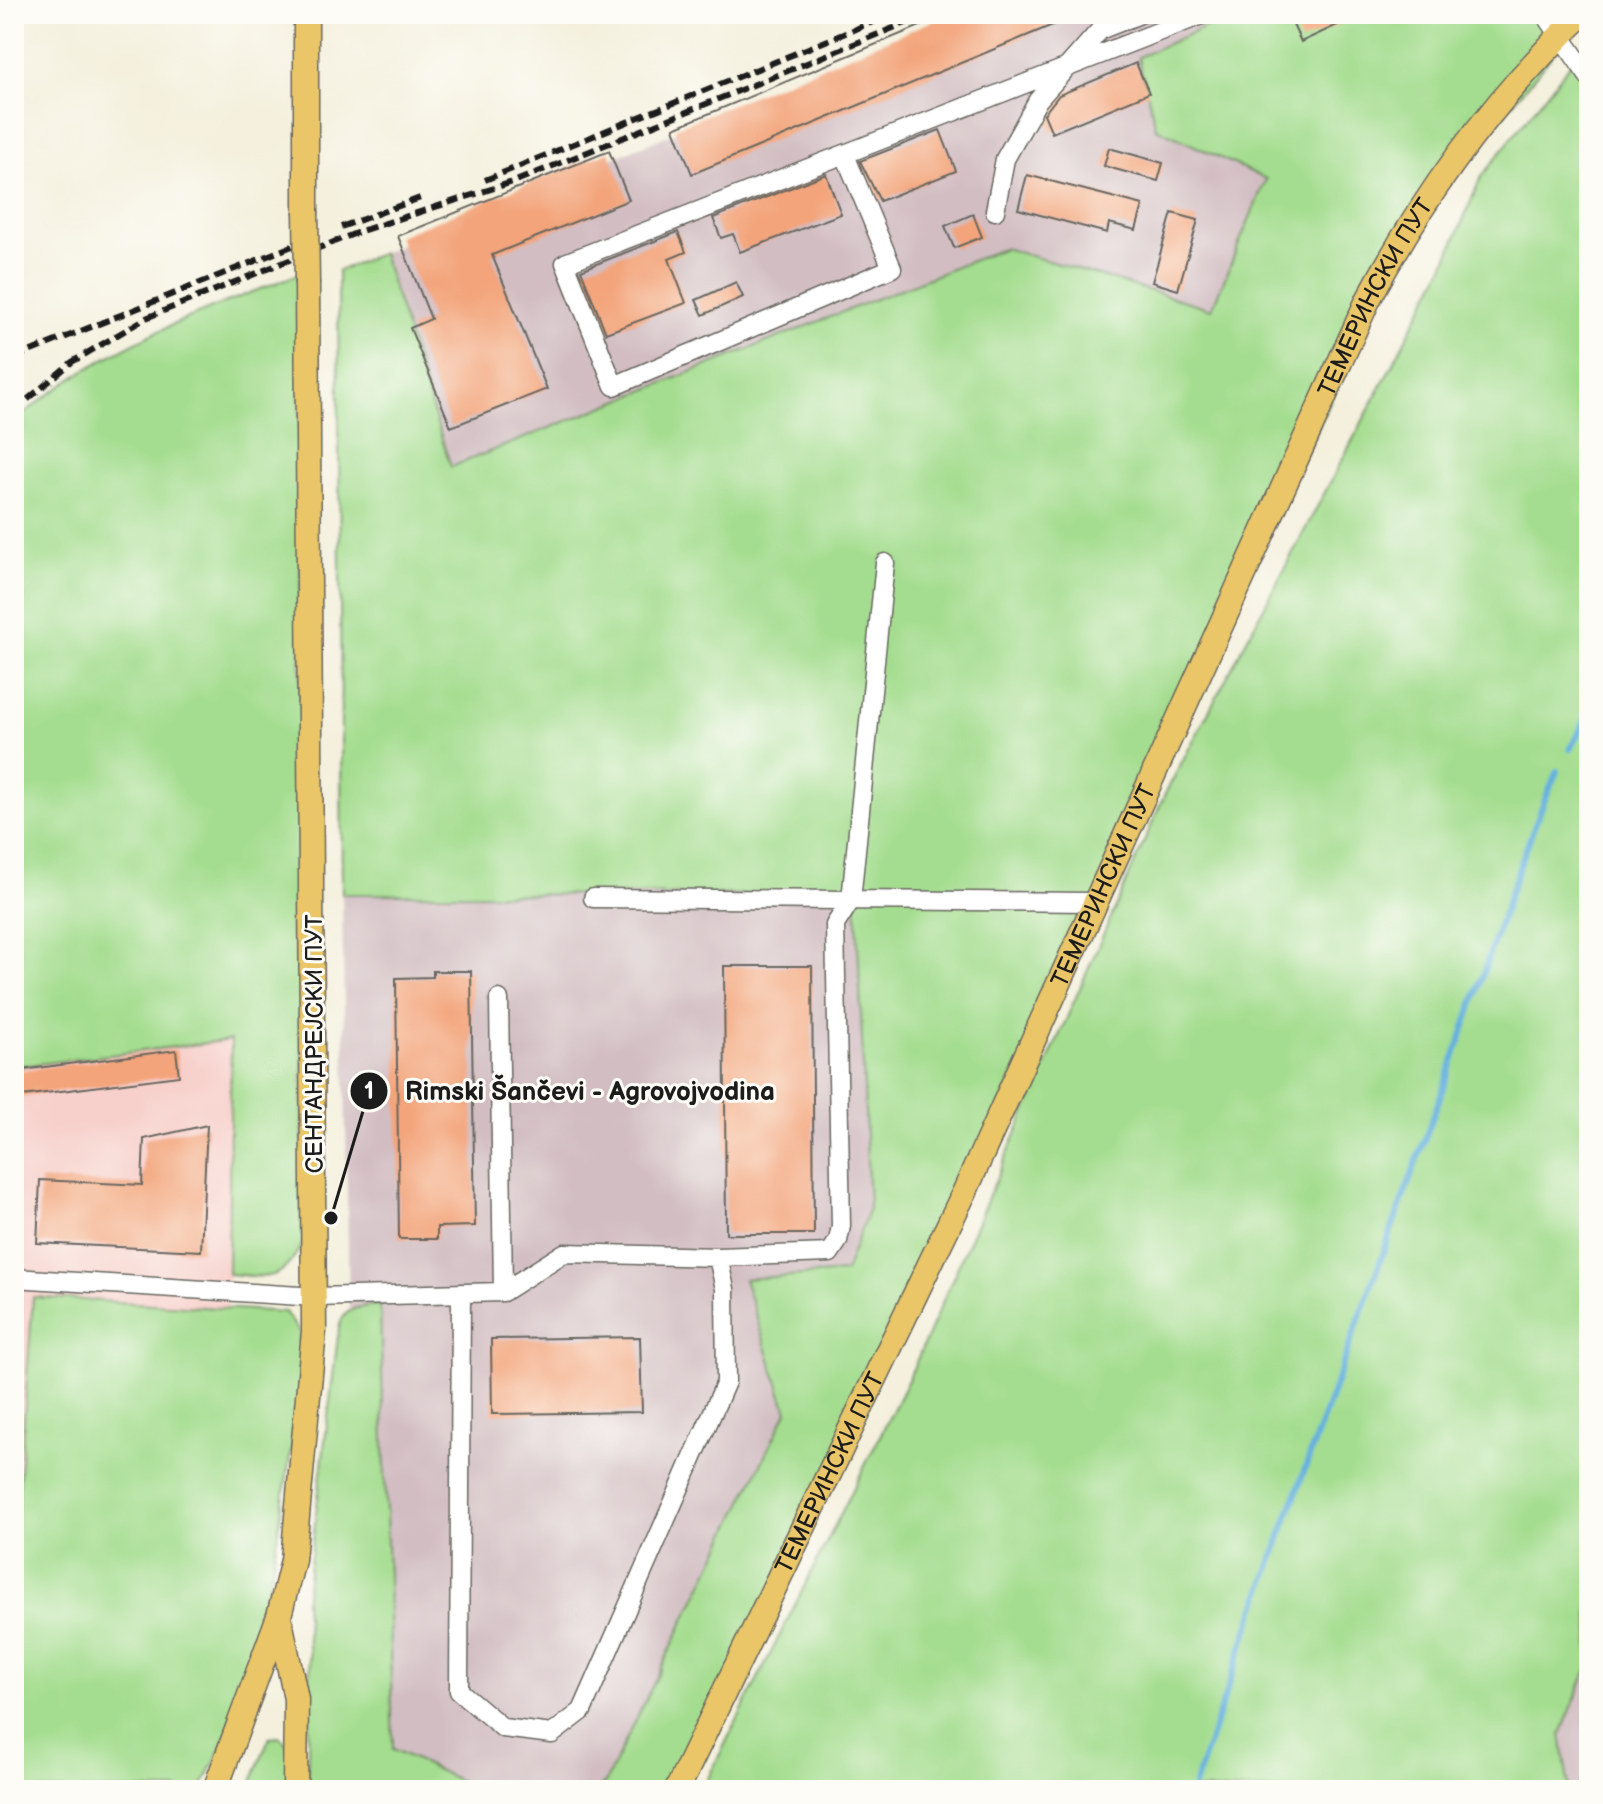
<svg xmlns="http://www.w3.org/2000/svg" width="1603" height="1804" viewBox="0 0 1603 1804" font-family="'Balsamiq Sans',sans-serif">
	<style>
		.built { fill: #f7d0cb }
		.industrial { fill: #d2bec2 }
		.green { fill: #a4dd8f; stroke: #607c56; stroke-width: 2 }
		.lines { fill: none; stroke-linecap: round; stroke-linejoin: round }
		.stream { stroke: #65b1de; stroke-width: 6 }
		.building { fill: #f3a47a }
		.minor-casing { stroke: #686660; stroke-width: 21 }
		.major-casing { stroke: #686660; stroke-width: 27 }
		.minor { stroke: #fff; stroke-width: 18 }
		.major { stroke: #eac669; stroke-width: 24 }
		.rail { stroke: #1c1c1c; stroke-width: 6; stroke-dasharray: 12 6; stroke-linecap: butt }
		.major-bridge-casing { stroke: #686660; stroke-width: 27; stroke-linecap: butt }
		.major-bridge { stroke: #eac669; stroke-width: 24 }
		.labels { text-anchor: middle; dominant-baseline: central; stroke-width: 6; stroke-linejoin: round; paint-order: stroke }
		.street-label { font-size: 24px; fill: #1c1c1c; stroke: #fdfcf7 }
		.leader { fill: none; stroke: #1c1c1c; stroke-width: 3 }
		.callout-dot { fill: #1c1c1c; stroke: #fdfcf7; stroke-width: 3 }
		.mark-label { font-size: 24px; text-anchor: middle; font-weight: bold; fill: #fff }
		.callout-label { font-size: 26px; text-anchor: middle; font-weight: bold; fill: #1c1c1c; stroke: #fdfcf7; stroke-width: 6; stroke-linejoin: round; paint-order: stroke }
	</style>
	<rect width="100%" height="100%" fill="#fdfcf7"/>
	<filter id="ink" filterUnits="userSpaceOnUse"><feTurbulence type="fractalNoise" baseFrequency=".0125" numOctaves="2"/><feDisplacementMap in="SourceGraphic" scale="16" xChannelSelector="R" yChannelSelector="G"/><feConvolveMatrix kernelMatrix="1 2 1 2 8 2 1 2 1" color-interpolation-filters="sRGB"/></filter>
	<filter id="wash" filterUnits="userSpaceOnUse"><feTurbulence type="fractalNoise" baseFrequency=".006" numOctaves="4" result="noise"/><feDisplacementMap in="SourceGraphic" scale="32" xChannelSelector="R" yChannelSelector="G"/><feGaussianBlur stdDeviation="1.8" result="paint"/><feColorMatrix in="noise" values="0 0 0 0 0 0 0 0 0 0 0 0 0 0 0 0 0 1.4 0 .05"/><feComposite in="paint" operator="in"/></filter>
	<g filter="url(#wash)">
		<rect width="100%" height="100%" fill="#f4f0dd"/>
		<path class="built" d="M231,1040L228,1309L33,1298L17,1516H14V1067Z"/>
		<path class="industrial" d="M963,14H1234L1138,57L1157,128L1266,179L1212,309L1004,248L450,468L382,253Z
			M342,894H856L869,1208L846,1272L745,1279L787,1411L605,1784L595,1790H479L393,1749L380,1305L349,1309Z
			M1589,1665V1790H1569L1561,1734Z"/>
		<path class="green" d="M1234,14H1586L1414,223L678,1790H595L605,1783L787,1411L744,1279L845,1272L869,1208L856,895L342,894L338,271L382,253L451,467L1004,248L1212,309L1266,179L1156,128L1138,57Z
			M1589,40V1665L1561,1734L1569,1790H702L909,1378L1165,794L1385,379L1444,266L1481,177Z
			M299,274L303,1243C280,1284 271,1277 228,1274L231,1040L14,1067V422C102,347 193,315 299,274Z
			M33,1297L285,1312L300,1333L302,1381L273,1563L261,1626L224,1742L201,1790H14V1516L17,1515Z
			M380,1305L393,1749L479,1790H307L310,1671L305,1603L339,1328C343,1306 361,1307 380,1305Z
			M280,1737L289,1746V1790H249L269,1738Z"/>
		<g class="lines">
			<path class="stream" d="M1570,749L1589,714
				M1193,1790C1272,1555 1358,1322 1443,1089C1482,984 1512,874 1557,771"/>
		</g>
		<g id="blocks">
			<path class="building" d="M949,14L1077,15L692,174L674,128Z
				M1288,14H1361L1301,42Z
				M1136,63L1149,93L1052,133L1044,114L1059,95Z
				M940,130L956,171L880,201L860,161Z
				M1109,148L1163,163L1158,181L1104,166Z
				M609,151L629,200L492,255L547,389L451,427L410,328L431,319L398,236Z
				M826,174L841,214L740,252L733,234L721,238L713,218Z
				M1027,175L1143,205L1136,230L1109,223L1107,233L1018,209Z
				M1172,213L1198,220L1178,290L1152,282Z
				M973,214L982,237L954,248L945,226Z
				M678,232L686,252L669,259L686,303L606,333L581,270Z
				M736,282L743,297L703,315L696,300Z
				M724,966H812L814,1234H726Z
				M433,971H471L475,1226L437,1227V1239H399L396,978L433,977Z
				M176,1050L179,1076L14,1097V1071Z
				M207,1125L201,1251L37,1243L40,1180L142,1185L144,1139Z
				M640,1337L642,1412L492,1414L491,1339Z"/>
		</g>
	</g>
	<g filter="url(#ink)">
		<use href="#blocks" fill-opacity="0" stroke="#686660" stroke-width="2"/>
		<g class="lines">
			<g class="minor-casing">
				<path id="minor" d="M1545,14L1589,77
					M845,155L892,268L614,386L565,263L1204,14
					M995,211L1005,159L1038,100L1100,30L1140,14
					M593,898L1093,902
					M499,999L503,1292
					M718,1257L830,1253L838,1241L841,1226L835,925L851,900L885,563
					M14,1278L316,1297L503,1292L564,1253L718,1257L725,1289L726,1382L582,1711L552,1734L503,1728L459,1691L461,1293"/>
			</g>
			<g class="major-casing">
				<g id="major">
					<path d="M306,211V14"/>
					<path d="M279,1616L296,1699L295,1790"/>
					<path d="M215,1790L279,1616L293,1560L314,1331L307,284"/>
					<path id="s1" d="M677,1790L965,1191L1368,300C1425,192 1494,99 1582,14"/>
				</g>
			</g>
			<use href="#minor" class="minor"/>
			<use href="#major" class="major"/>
			<path class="rail" d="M485,180L892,14
				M341,227L423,197
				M14,358L307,240
				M14,411L72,362L146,318L361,231L516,181L928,14"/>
			<g class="major-bridge-casing">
				<path id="major-bridge" d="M306,211L307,284"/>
			</g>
			<use href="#major-bridge" class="major-bridge"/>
		</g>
	</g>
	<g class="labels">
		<g class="street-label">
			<text stroke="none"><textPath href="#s1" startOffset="1648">ТЕМЕРИНСКИ ПУТ</textPath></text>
			<text stroke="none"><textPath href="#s1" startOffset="1000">ТЕМЕРИНСКИ ПУТ</textPath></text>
			<text transform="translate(314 1044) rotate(-90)">СЕНТАНДРЕЈСКИ ПУТ</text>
			<text stroke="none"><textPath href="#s1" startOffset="352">ТЕМЕРИНСКИ ПУТ</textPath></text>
		</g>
	</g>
	<path class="leader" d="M331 1218L369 1091"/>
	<g class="callout-dot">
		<circle cx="331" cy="1218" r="8"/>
		<circle cx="369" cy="1091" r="20"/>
	</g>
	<g class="mark-label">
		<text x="369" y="1099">1</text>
	</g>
	<g class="callout-label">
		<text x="590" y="1100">Rimski Šančevi - Agrovojvodina</text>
	</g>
	<rect width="1603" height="1804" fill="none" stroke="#fdfcf7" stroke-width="48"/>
</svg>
